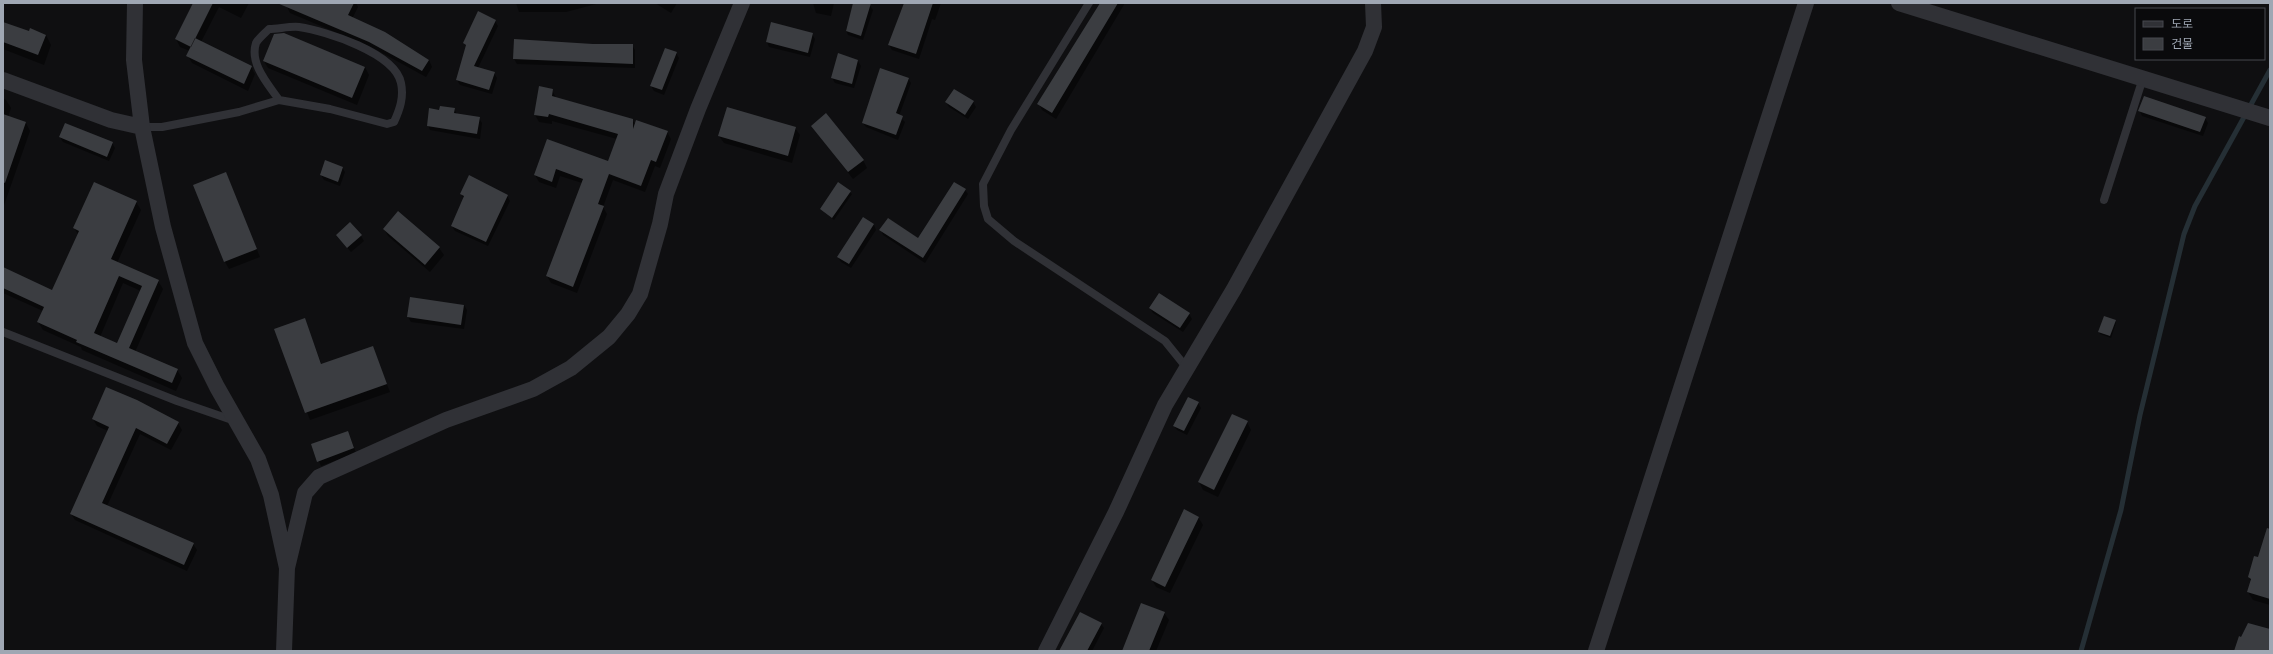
<svg xmlns="http://www.w3.org/2000/svg" width="2273" height="654" viewBox="0 0 2273 654" font-family="Montserrat,'Noto Sans KR',sans-serif">
	<style>
		.shadow { fill: #0007; fill-rule: evenodd }
		.lines { fill: none; stroke-linecap: round; stroke-linejoin: round }
		.stream { stroke: #252f35; stroke-width: 5 }
		.building { fill: #3b3d41; fill-rule: evenodd }
		.lane { stroke: #303136; stroke-width: 8 }
		.street { stroke: #303136; stroke-width: 16 }
	</style>
	<rect width="100%" height="100%" fill="#0f0f11"/>
	<path class="shadow" d="M194,3H249L241,18L219,7L201,42L251,67L255,74L248,91L192,63L188,56L190,51L180,47L176,39Z
		M288,3H356L358,7L352,19L429,60L432,67L426,77L373,48L290,13L287,7Z
		M516,3H600L566,12H519Z
		M655,3H677L671,13Z
		M813,3H834L831,16L816,13Z
		M854,3L870,6L873,10L863,40L848,35L846,30Z
		M904,3H941L935,20L932,19L919,59L892,50L889,45Z
		M1100,3H1125L1056,119L1042,110L1039,104Z
		M495,21L498,26L478,68L494,73L497,78L492,94L460,85L457,80L467,47L464,43Z
		M3,23L29,33L46,35L51,45L44,65L3,49Z
		M812,34L815,39L810,57L769,47L767,42Z
		M593,45H632L635,50V68L517,64L514,59Z
		M676,53L679,58L664,95L654,91L651,86Z
		M264,61L365,67L369,75L357,105L268,68Z
		M858,61L861,66L854,88L835,83L832,78Z
		M908,78L911,83L899,116L905,122L898,140L866,127L863,123Z
		M552,90L556,98L632,120L636,125L667,132L671,139L660,168L655,166L645,192L613,180L603,207L607,214L577,293L551,283L547,276L582,183L560,176L556,188L539,182L535,175L548,141L609,163L617,139L552,121V124L539,122L535,115Z
		M3,98L6,100L11,108L8,117L26,123L30,131L3,208Z
		M946,102H973L976,107L968,119L949,107Z
		M454,109L457,114L479,118L482,123L480,139L430,130L428,125L440,111Z
		M2140,111L2205,118L2208,123L2203,136L2142,116Z
		M812,126L863,160L867,168L853,179Z
		M795,128L800,135L792,163L724,143L719,136Z
		M60,137L112,143L115,148L109,161L63,142Z
		M325,162L342,167L345,172L340,186L324,180L321,175Z
		M226,173L260,257L229,269L225,262Z
		M838,183L852,194L834,220L821,209Z
		M965,190L968,194L925,263L883,235L881,230L918,239Z
		M461,194L507,196L510,201L488,246L455,231L452,226L464,199Z
		M136,202L141,210L117,263L158,281L163,289L135,352L177,370L182,378L176,391L82,350L81,347L43,330L38,322L43,311L3,293V269L52,291L78,234L74,228ZM123,283L141,291L118,344L100,337Z
		M398,213L439,248L444,255L430,272L388,236L384,229Z
		M863,218L874,225L876,230L851,268L841,262L838,257Z
		M337,236H361L364,241L351,252Z
		M464,305L467,310L464,329L411,322L408,317Z
		M1150,308L1189,314L1192,319L1183,332L1153,313Z
		M304,319L322,365L372,347L390,392L310,420L276,330Z
		M2115,321L2116,323L2111,338L2100,334L2099,332Z
		M1198,403L1201,408L1187,435L1177,430L1174,426Z
		M93,419L178,423L182,430L171,450L140,434L107,506L193,544L197,550L187,571L75,520L71,514L108,431L97,426Z
		M1247,422L1251,430L1218,497L1203,490L1199,482Z
		M350,437L356,453L321,466L312,445Z
		M1198,517L1203,525L1170,593L1156,587L1152,580Z
		M2270,546V605L2253,600L2248,592L2251,582L2249,577L2259,558Z
		M1164,613L1169,620L1156,651H1123Z
		M1101,624L1104,628L1092,651H1064Z"/>
	<g class="lines">
		<path class="stream" d="M2081,651L2121,510L2140,415L2184,234L2195,206L2270,70"/>
	</g>
	<path class="building" d="M193,3H213L191,47L175,39Z
		M277,3H354L348,15L385,32L429,60L422,71L369,42Z
		M853,3H871L861,36L846,31Z
		M904,3H933L916,54L888,45Z
		M1100,3H1118L1052,113L1037,104Z
		M478,11L496,20L474,66L495,72L489,90L456,80L466,45L463,43Z
		M3,22L29,31L30,28L46,35L38,55L3,42Z
		M771,22L813,33L808,53L766,42Z
		M284,33L365,67L352,98L263,61L274,34Z
		M195,38L252,66L244,84L186,56Z
		M514,39L593,44H633V64L513,59Z
		M665,48L677,52L662,90L650,86Z
		M838,53L858,60L852,84L831,78Z
		M880,68L909,78L896,113L903,116L896,135L862,123Z
		M539,86L553,89L552,96L633,119V129L636,120L668,131L656,162L651,160L641,186L609,174L598,204L604,206L573,287L546,276L583,179L556,169L552,182L534,175L547,139L608,161L618,134L549,114L548,117L534,115Z
		M954,89L974,101L965,115L945,102Z
		M2144,96L2206,117L2200,132L2138,111Z
		M440,106L455,108L454,113L480,117L477,134L427,126L429,108L439,110Z
		M727,107L796,127L788,156L718,136Z
		M826,113L864,160L848,172L811,126Z
		M3,114L26,122L5,183L3,182Z
		M65,123L113,142L107,157L59,137Z
		M325,160L343,167L338,182L320,175Z
		M226,172L257,249L224,262L193,185Z
		M469,175L508,195L486,242L451,226L464,196L460,194Z
		M94,182L137,201L111,259L159,280L129,348L178,369L172,383L76,342L77,340L37,322L44,307L3,288V267L52,290L79,231L73,228ZM119,276L142,286L117,343L94,333Z
		M838,182L851,191L832,218L820,209Z
		M954,182L966,189L923,258L879,230L888,218L918,238Z
		M398,211L440,247L425,265L383,229Z
		M863,217L874,224L849,264L837,257Z
		M350,222L362,235L347,248L336,235Z
		M1159,293L1190,313L1180,328L1149,308Z
		M410,297L464,305L461,325L407,317Z
		M2104,316L2116,320L2110,336L2098,332Z
		M305,318L321,364L373,346L387,384L305,413L274,329Z
		M106,387L137,400L179,422L167,444L136,428L102,503L194,543L184,565L70,514L109,427L92,419Z
		M1188,397L1199,402L1184,431L1173,426Z
		M1232,414L1248,421L1214,490L1198,482Z
		M348,431L354,448L317,462L311,444Z
		M1184,509L1199,517L1165,587L1151,580Z
		M2267,528L2270,529V599L2247,592L2251,579L2248,577L2254,556L2258,557Z
		M1141,603L1165,612L1149,651H1122Z
		M1080,612L1102,623L1087,651H1059Z
		M2248,623L2270,629V651H2234L2239,636L2241,637Z"/>
	<g class="lines">
		<path class="lane" d="M1089,3L1011,130L983,184L984,206L988,219L1014,241L1165,341L1186,367
			M142,127H162L239,112L279,100L330,109L387,124L394,122C400,109 404,97 401,83C395,53 326,31 299,27C290,26 278,29 269,29C265,33 258,39 256,43C249,64 269,85 279,100
			M2104,200L2143,78
			M3,332L177,401L235,421"/>
		<path class="street" d="M135,3L134,60L142,127L163,227L195,343L217,387L258,459L271,495L287,568L284,651
			M1899,3L2270,118
			M3,80L111,120L142,127
			M287,568L305,493L319,477L446,420L533,389L571,368L609,337L628,314L640,294L660,224L666,194L698,109L742,3
			M1046,651L1116,512L1165,405L1234,289L1365,51L1374,27L1373,3
			M1596,651L1806,3"/>
	</g>
	<rect width="2273" height="654" fill="none" stroke="#9fa7b3" stroke-width="8"/>
	<rect x="2135" y="8" width="130" height="52" fill="#0a0a0c" stroke="#46494f"/>
	<rect x="2143" y="21" width="20" height="6" fill="#303136" stroke="#46494f"/>
	<text x="2171" y="28" font-size="12" fill="#9fa7b3">도로</text>
	<rect x="2143" y="38" width="20" height="12" fill="#3b3d41" stroke="#46494f"/>
	<text x="2171" y="48" font-size="12" fill="#9fa7b3">건물</text>
</svg>
